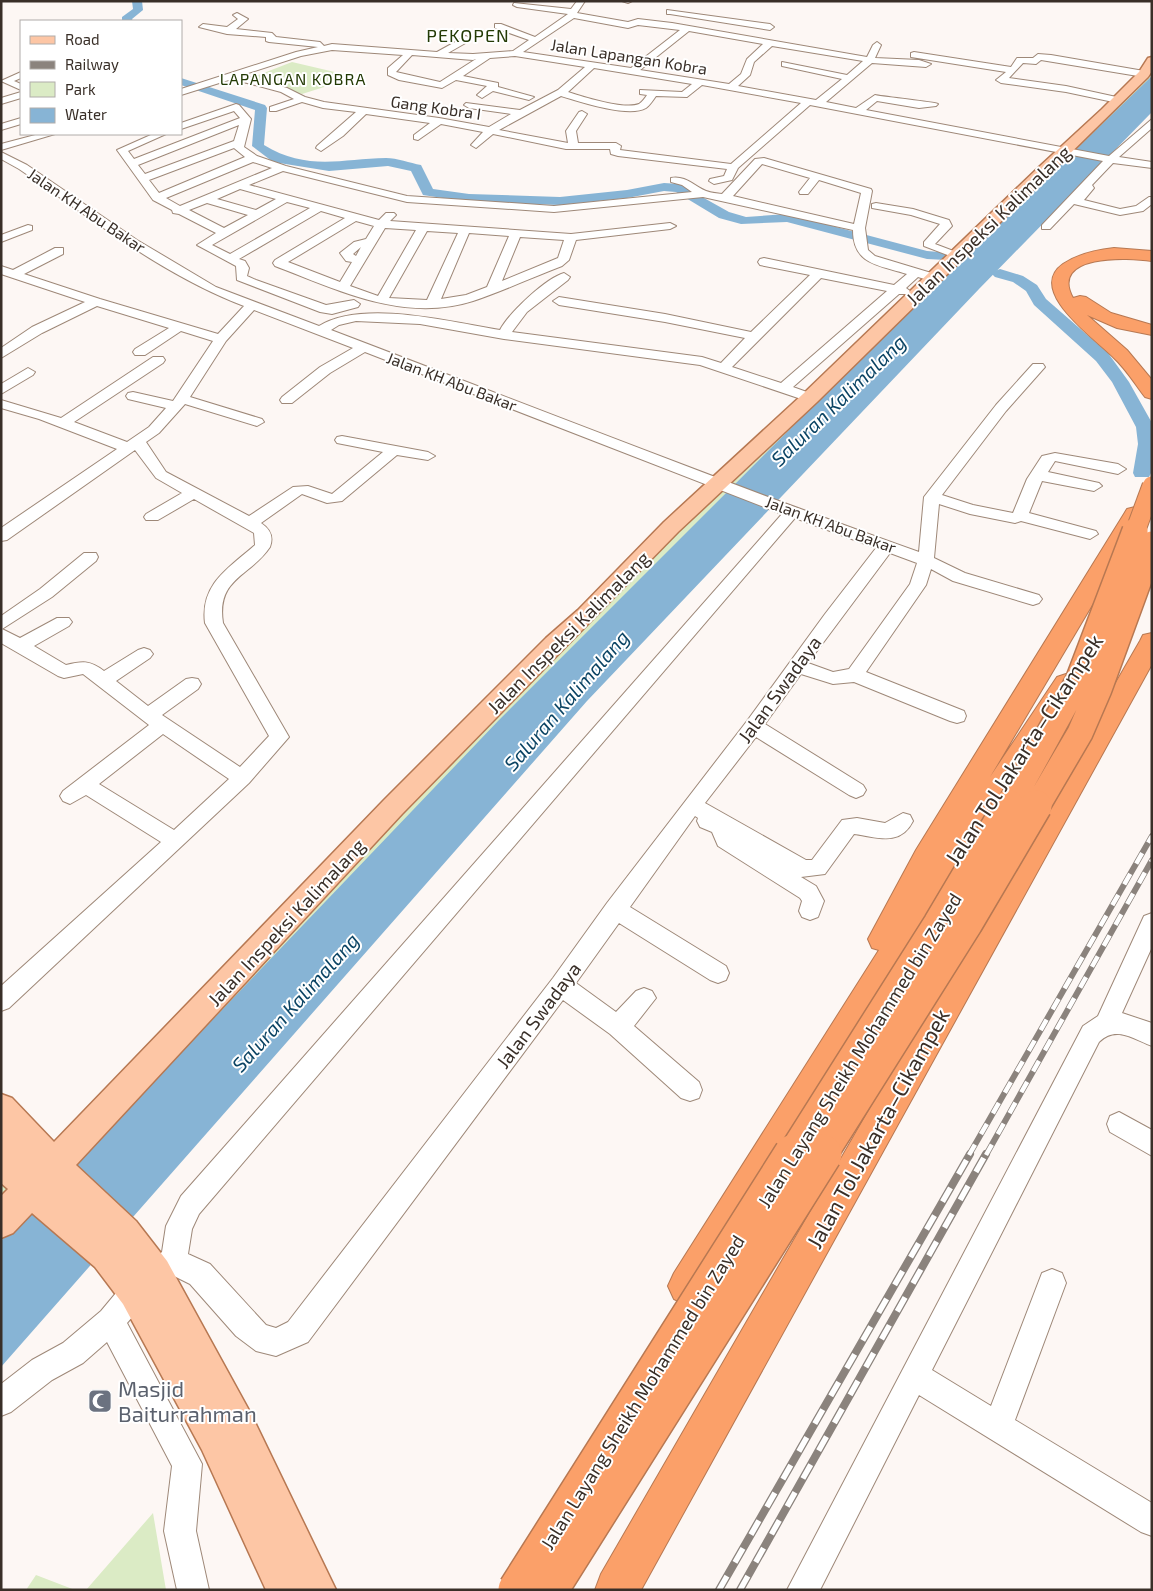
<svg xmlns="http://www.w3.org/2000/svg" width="1153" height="1591" viewBox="0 0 1153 1591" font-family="'Exo 2',sans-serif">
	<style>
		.green { fill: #dbebc5 }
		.water { fill: #87b4d5 }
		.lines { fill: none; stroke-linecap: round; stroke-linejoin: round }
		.river { fill: #87b4d5; fill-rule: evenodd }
		.minor-casing { stroke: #9e8878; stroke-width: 2 }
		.major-casing { stroke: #b77852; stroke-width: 3 }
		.highway-casing { stroke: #b77852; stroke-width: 2 }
		.minor { fill: #fff; fill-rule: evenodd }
		.major { fill: #fdc6a5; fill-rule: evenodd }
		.highway { fill: #fba069; fill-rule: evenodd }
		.rail-far1-casing { stroke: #8b837d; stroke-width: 6 }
		.rail-casing { stroke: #8b837d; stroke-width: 8 }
		.rail-far1 { stroke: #fff; stroke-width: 4.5; stroke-dasharray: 12; stroke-linecap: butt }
		.rail { stroke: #fff; stroke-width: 5.5; stroke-dasharray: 16; stroke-linecap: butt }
		.highway-bridge-far3-casing { stroke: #b77852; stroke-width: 21; stroke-linecap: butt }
		.highway-bridge-far2-casing { stroke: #b77852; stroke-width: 28; stroke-linecap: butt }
		.highway-bridge-far1-casing { stroke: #b77852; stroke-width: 34; stroke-linecap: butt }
		.highway-bridge-casing { stroke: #b77852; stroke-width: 42; stroke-linecap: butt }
		.highway-bridge-far3 { stroke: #fba069; stroke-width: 19 }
		.highway-bridge-far2 { stroke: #fba069; stroke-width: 25 }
		.highway-bridge-far1 { stroke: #fba069; stroke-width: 31 }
		.highway-bridge { stroke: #fba069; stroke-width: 39 }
		.labels { text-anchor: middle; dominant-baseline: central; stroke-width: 4; stroke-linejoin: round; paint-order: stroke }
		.far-street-label { font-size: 16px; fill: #392f28; stroke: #fff }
		.far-neighbourhood-label { font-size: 16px; letter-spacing: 1px; fill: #233a05; stroke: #fff }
		.far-quarter-label { font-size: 18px; letter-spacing: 1px; fill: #233a05; stroke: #fff }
		.street-label { font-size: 19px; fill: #392f28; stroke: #fff }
		.water-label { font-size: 20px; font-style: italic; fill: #0b4464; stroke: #fff }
		.near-street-label { font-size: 22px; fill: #392f28; stroke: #fff }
		.near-worship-label { font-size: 22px; fill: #5b616d; stroke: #fff; text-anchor: start }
	</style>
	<rect width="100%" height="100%" fill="#fdf7f4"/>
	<path class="green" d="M1152,60L1150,79L732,487L1,1242V1155L53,1165L393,807L1072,143Z
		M292,62L356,77L302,94L248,79Z
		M153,1513L166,1590H86Z
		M36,1575L75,1590H26Z"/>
	<path class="water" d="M1152,76V112L979,289L587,701L1,1367V1241L499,720L895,324Z"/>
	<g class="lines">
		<path class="river" d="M132,1H142L143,10L132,19L133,21H122V17L133,9Z
			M181,78L265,105L267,108L264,145C306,171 341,159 386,158C397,158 410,163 421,165L433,189L469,194L560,197L627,190L664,183L679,184L729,212L746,217L787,214L927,251L951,253L953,256L946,260L927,259L787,222L741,224L719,218L676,192L664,191L627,198L560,205L469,202L423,195L411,171L388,166L329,171L273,162L252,146L255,110L181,85Z
			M1000,269L1023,276L1037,285L1046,299L1108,353L1129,382L1152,423V471L1149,477H1135L1133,473L1138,444L1136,427L1112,382L1096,361L1034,305L1026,291L1013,282L995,277L992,274L995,271Z"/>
		<g class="minor-casing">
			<path id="minor" d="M577,1H585L577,13L628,22L638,19L672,23L867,57L873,45L877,42L881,45L875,58L919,60L931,64L926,67L872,63L826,102L856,108L875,95C884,97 935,102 938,104L936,106L919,108L877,101L866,110L1109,156L1152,119V128L1119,157L1152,162V168L1113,163L1092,185L1094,188L1084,200L1120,209L1136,206L1149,197H1152V204L1143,211L1120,215L1074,204L1050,229H1042V225L1103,161L810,105L738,168L732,180L714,184L709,181L710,179L724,176L727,169L618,156L611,154L610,149H566L493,134L476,148L471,145L483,132L441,124L418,140L414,139V135L430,123L366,114L343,136L321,151L316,148L317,146L356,112L323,108L302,102L276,111H270V107L294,99L281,92L232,79L181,95V89L296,52L318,47L269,42L266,41V37L227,34L199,27L203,24L227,27L238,19L233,15L237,13L248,19L236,29L272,33L276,37L320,42L324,46L332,44L437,52L466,36L470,39L469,41L448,53L473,54L513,51L529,40L495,28V24H501L535,37L568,14L517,7L513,5L514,3L571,9ZM574,18L628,28L638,25L680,30L631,68L523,52ZM689,31L763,44L747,59L741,74L729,84L640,70ZM772,46L863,61L847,75L782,62V66L842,79L816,100L738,86L750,75L754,62ZM332,50L403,55L388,68V75L399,80L442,88L456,80L487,86L477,95L482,98L493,91L529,100L534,97L498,87V83L463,76L490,58L515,56L585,67L558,90L520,110L466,103L464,105L469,108L511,114L489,127L439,118L324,102L305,97L287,88L242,75L301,56ZM412,55L473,60L476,59L440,82L396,72ZM594,68L692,84L682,92L640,90V94L647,95C645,98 642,102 639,104C625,110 583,97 568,92ZM702,85L801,103L731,164L620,150L621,146L616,143H578L576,131L587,114L582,111L579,112L566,131L568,143L499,130L561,96C580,102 629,118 646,108C650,105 653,100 656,96L687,97Z
				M622,1H632L628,3Z
				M667,10L770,24L774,27L770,30L670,14H667Z
				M914,52L1011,67L1017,58H1033L1038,54L1051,55L1144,71L1149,74L1144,77L1041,60L1036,64L1023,63L1009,78L1066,86L1121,98L1123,100L1118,103L1066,92L1001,83L996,80L1006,72L911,57V53Z
				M21,72V78L14,81L21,84V90L1,81Z
				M21,92V98L1,104V98Z
				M236,104L239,105L251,119L244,147L257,156L286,166L407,196L554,206L692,192L682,185L671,182V178C685,175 694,186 706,191C711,193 717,193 722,194L755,159L764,158L871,189L872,191L865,228L868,250L875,256L938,275L940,278L934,282L918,277L906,288L910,291L908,294H899L793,387L815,395L817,398L810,402L700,365L504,339L420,324L356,321L339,325L331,330C526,404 722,482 919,552L924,497L996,405L1033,364H1043L1045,367L1006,411L942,495L973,505L1013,513L1027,479L1042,456L1055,453L1118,464L1126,469L1118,474L1055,461L1048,472L1099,483L1102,486L1094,491L1042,481L1029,513L1096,531L1098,534L1090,539L1021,521L1015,523L970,514L939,504L934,558L965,573L1039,595L1042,599L1039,603L1033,605L953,581L931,569L926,585L866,672L964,711L966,716L964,721L957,723L950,721L854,682L833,684L801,674L765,724L863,785L866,790L863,795L856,798L849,795L756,737L705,803L806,860H812L842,820L857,818L885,823L903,813L910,815L913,821C900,847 877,837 854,834L825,874L801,877L816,886L824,901L818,917L810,920L802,917L799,911L802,901L800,898L718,846L712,832L700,827L697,821L698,818L695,816L630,907L726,966L729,973L726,980L718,983L710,980L619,923L576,983L616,1012L636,991L644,988L652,991L656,998L634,1026L699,1082L702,1090L699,1098L690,1101L681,1098L610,1034L563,1000L308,1342L276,1356L256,1351L236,1336L190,1284L174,1276L146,1301L127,1323L202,1464L196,1531L209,1590H177L164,1531L172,1466L107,1342L83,1363L52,1380L11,1412L1,1416V1384L32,1360L63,1343L101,1311L126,1281L162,1252L166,1226L181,1196L782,514L365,352L330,373L292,403H282L280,400L282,397L320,367L353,348L254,310L226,341L190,397L262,419L264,422L257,426L185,404L159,433L146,442L166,472L249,516L293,487L308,486L332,494L383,452L337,443L335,440L337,437L342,436L428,452L435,456L428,460L397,455L342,501L327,503L302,494L261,523C270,529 274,536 270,547C250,577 216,578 223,623L289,737L249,783L9,1008L1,1011V986L161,842L86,795L70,804L63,801L60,796L63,791L149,725L83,674L64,678L58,676L1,643V616L40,589L84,553H96L98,557L96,561L52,597L2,629L20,638L57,618H69L72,622L69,626L34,646L66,665C82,661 90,660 104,671L138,650L144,648L150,650L153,654L150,658L116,681L148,706L186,679L192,678L198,679L201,684L198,689L162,715L240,767L269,736L205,623C200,584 229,568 255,545L254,533L194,499L158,520H146L144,517L146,514L182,493L156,478L135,450L7,540L1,541V528L117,449L39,419L1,408V400L61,418L153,357H163L165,360L163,363L74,422L127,442L149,427L166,408L128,399L126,396L128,393L133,392L173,401L213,341L181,331L145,355H135L133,352L135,349L169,328L97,306L42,333L1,358V348L32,327L85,302L1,274V266L13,270L55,248H63V254L24,274L100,299L218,334L244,306C162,275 91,218 19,169L1,159V152L27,165L137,240L216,287L319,326C363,299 451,322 500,330C509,313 546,278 564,273L570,277L568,280L527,312L512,332L702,357L721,363L745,338L665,322L559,305L553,301L559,297L665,314L751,332L810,275L760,265L758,262L760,259L764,258L894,285L907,274C879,265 853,265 853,230L703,197L554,212L407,202L283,171L249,185L379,220L386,213H394L396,215L390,221L571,234L670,223L676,226L670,229L576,240L569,260L562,266C533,277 503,291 473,301C404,323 338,290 275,266L273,263L275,260L345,218L321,211L239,259L245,261L249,268L247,276L256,280L326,305L354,300L360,304L358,307L332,314L320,312L237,280L236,266L197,245L216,233L179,214L173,213L172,210L153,200L117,150L153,134H166L128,151L134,159L240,118L234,111L181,129V123ZM239,125L234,141L145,174L138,165ZM234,148L245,157L159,193L149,180ZM253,162L272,168L180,206L166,198ZM762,164L810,178L799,192L800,194H808L819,180L861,193L854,224L733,196ZM240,189L276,199L256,210L217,199ZM287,202L310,208L230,254L212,245ZM207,203L248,215L224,228L189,210ZM356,221L374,226L366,239L354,242L340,253L346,261L352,262L340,282L288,262ZM385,228L416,230L378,296L350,286ZM427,231L458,233L427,300L389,298ZM469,233L509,236L487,287L466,295L441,299ZM520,237L564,240L558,258L502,281ZM361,247L356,256L353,254ZM821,278L887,291L781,383L732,367ZM795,518L876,548L825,614L747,721L607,903L553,978L288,1322L276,1328L266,1325L210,1264L188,1254L192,1229L199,1214ZM890,553L917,563L910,584L849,669L833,672L808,663ZM163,734L229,779L174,830L99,784Z
				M21,118V124L1,130V124Z
				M39,134H55L1,150V144Z
				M876,203L913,209L949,220L952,226L935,244L964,255L958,259L924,246V242L940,224L911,215L872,208V204Z
				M28,225L32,226V230L1,242V235Z
				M28,368L35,372L33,375L1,394V384Z
				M1152,913V947L1122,1013L1152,1023V1046C1133,1039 1116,1025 1099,1042L932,1370L991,1406L1042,1273L1052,1269L1062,1273L1066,1283L1015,1420L1152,1503V1536L1141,1532L919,1395L820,1590H787L1083,1026L1098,1016L1144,916Z
				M1119,1112L1152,1130V1156L1110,1132L1107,1124L1110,1116Z"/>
		</g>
		<g class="major-casing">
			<path id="major" d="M1152,57V71L1148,77L817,402L678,532L402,814L76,1165L136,1221L167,1261L251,1414L336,1590H266L202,1450L123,1304L95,1267L32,1213L13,1233L1,1238V1196L8,1189L1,1183V1094L12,1098L54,1142L384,800L546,638L578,610L664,522L803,394L1039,167L1102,109L1139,72L1148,58Z"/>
		</g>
		<g class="highway-casing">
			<path id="highway" d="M1114,248L1152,251V261C1128,257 1049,254 1073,298L1080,296L1086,297L1111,313L1152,325V335L1117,328L1087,315L1127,350L1152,380V399L1145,397C1135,384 1126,369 1114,358C1097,340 1025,291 1063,264C1078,254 1096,250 1114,248Z
				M1135,507L1143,509L1146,514L990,777L1057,677L1066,674L1075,677L1079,683L1028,759L700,1299L687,1305L674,1299L668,1286L674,1273L879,950L872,948L868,939L916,850L1124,514L1127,509Z
				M1152,633V664L641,1590H595L601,1574L1140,641L1143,635Z"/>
		</g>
		<use href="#minor" class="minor"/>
		<use href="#major" class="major"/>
		<use href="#highway" class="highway"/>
		<g class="rail-far1-casing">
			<path id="rail-far1" d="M969,1155L1152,836
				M986,1155L1152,860"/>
		</g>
		<g class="rail-casing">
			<path id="rail" d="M719,1590L970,1154
				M740,1590L986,1154"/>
		</g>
		<use href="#rail-far1" class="rail-far1"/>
		<use href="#rail" class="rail"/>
		<g class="highway-bridge-far3-casing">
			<path id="highway-bridge-far3" d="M1135,532L1152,486"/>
		</g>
		<g class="highway-bridge-far2-casing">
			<path id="highway-bridge-far2" d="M1008,808L1078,681L1135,531
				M1036,808L1080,733L1099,689L1152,544"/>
		</g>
		<g class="highway-bridge-far1-casing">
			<path id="highway-bridge-far1" d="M793,1155L939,924L1009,806
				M821,1155L967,923L1036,806"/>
		</g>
		<g class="highway-bridge-casing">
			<path id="highway-bridge" d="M518,1590L794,1154
				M548,1590L822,1154"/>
		</g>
		<use href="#highway-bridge-far3" class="highway-bridge-far3"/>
		<use href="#highway-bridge-far2" class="highway-bridge-far2"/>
		<use href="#highway-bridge-far1" class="highway-bridge-far1"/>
		<use href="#highway-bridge" class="highway-bridge"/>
	</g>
	<defs>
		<g id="mosque-square" transform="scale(1.25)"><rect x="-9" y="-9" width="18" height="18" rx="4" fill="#6b7280" stroke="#fff"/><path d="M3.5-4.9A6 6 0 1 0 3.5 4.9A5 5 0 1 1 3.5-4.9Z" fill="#fff"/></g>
	</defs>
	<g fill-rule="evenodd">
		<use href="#mosque-square" x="100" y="1401"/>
	</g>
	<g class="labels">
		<g class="far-street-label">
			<text transform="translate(629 56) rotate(9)">Jalan Lapangan Kobra</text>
			<text transform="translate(436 107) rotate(8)">Gang Kobra I</text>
			<text transform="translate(87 210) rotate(34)">Jalan KH Abu Bakar</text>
			<text transform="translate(452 381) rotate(21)">Jalan KH Abu Bakar</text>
			<text transform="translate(831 524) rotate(20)">Jalan KH Abu Bakar</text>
		</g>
		<g class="far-neighbourhood-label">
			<text x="293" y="78">LAPANGAN KOBRA</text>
		</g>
		<g class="far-quarter-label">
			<text x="468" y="35">PEKOPEN</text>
		</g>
		<g class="street-label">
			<text transform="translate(988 225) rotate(-44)">Jalan Inspeksi Kalimalang</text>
			<text transform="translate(568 632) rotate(-45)">Jalan Inspeksi Kalimalang</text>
			<text transform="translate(779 689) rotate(-54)">Jalan Swadaya</text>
			<text transform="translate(286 922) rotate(-47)">Jalan Inspeksi Kalimalang</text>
			<text transform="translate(538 1015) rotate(-53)">Jalan Swadaya</text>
			<text transform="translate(859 1050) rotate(-58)">Jalan Layang Sheikh Mohammed bin Zayed</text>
			<text transform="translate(642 1392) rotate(-58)">Jalan Layang Sheikh Mohammed bin Zayed</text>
		</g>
		<g class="water-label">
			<text transform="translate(838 400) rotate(-44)">Saluran Kalimalang</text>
			<text transform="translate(566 700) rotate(-49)">Saluran Kalimalang</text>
			<text transform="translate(295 1002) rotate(-48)">Saluran Kalimalang</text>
		</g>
		<g class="near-street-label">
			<text transform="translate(1023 749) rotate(-57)">Jalan Tol Jakarta–Cikampek</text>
			<text transform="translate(877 1128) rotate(-61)">Jalan Tol Jakarta–Cikampek</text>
		</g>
		<g class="near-worship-label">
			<text x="118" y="1388">Masjid<tspan x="118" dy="25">Baiturrahman</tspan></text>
		</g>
	</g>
	<rect width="1153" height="1591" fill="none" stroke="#392f28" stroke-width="5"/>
	<rect x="20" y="20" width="162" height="115" fill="#ffffff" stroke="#b0aca9"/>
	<rect x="30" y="36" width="25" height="8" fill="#fdc6a5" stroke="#b0aca9"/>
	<text x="65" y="45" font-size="15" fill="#392f28">Road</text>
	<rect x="30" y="61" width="25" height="8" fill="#8b837d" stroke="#b0aca9"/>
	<text x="65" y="70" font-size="15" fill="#392f28">Railway</text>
	<rect x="30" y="82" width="25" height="15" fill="#dbebc5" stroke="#b0aca9"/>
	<text x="65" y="95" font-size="15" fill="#392f28">Park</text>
	<rect x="30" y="108" width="25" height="15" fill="#87b4d5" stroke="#b0aca9"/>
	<text x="65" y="120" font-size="15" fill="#392f28">Water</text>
</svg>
